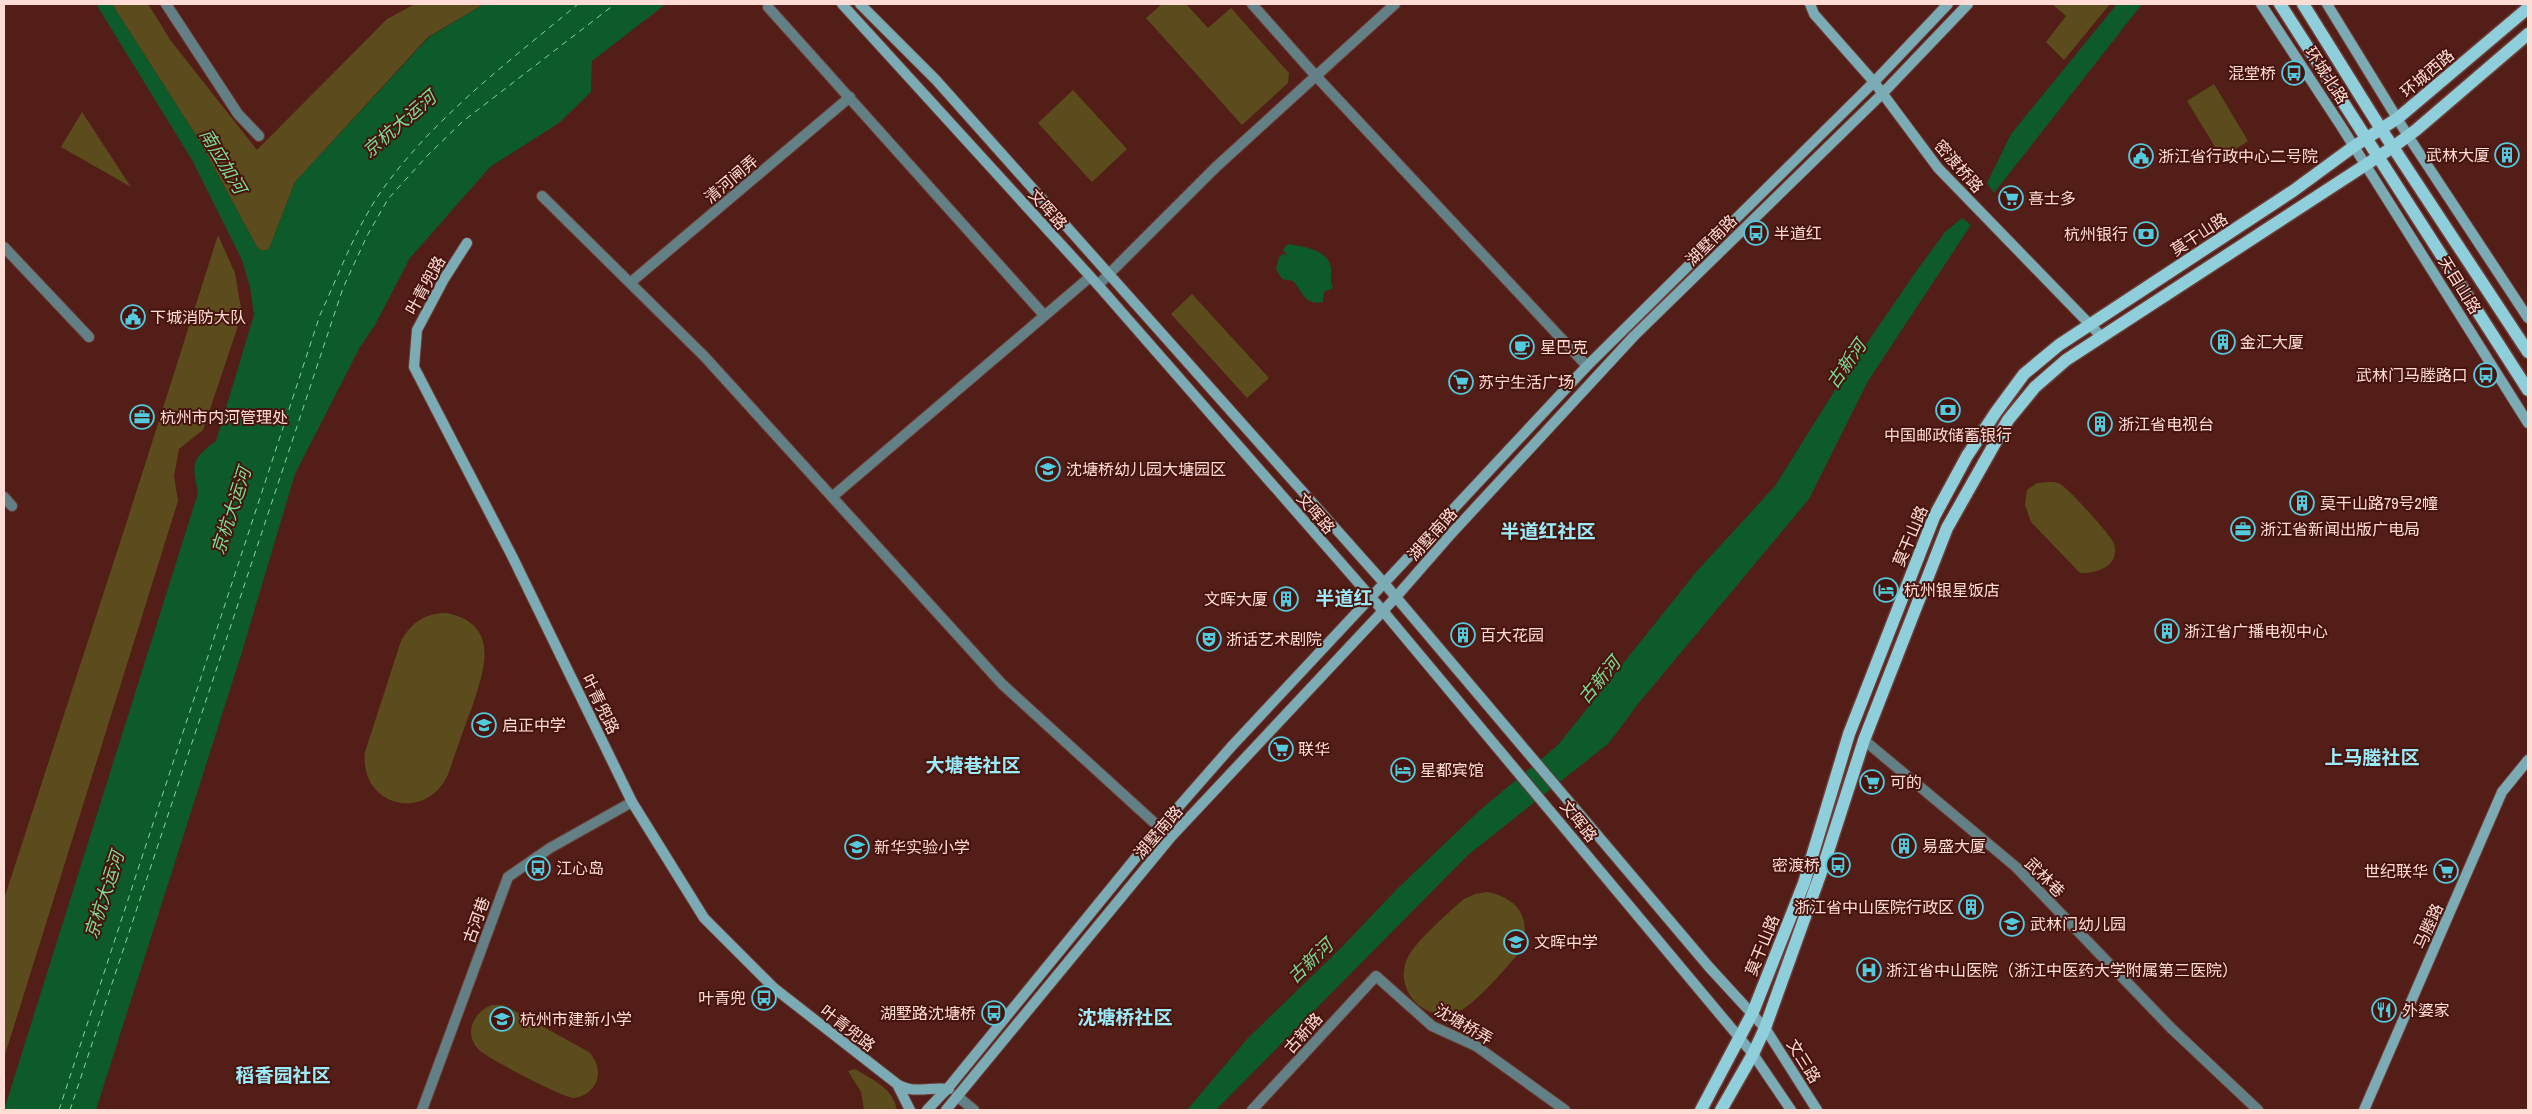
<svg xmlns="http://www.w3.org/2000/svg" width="2532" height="1114" viewBox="0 0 2532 1114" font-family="'Archivo Narrow','Noto Sans SC',sans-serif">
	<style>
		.green { fill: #5c4c1d }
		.water { fill: #0d5a2b }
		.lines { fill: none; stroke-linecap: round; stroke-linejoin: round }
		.ferry { stroke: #7ddc96; stroke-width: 1; stroke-dasharray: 6 5; stroke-linecap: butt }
		.street-casing { stroke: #6e3c36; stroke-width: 12 }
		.secondary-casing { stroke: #6e3c36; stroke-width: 12 }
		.primary-casing { stroke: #6e3c36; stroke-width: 15 }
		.street { stroke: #628086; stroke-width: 10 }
		.secondary { stroke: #7bacb6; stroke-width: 10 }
		.primary { stroke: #8fcfdb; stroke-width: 12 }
		.labels { text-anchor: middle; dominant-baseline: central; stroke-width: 4; stroke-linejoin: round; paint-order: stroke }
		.poi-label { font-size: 16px; fill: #ffdcd6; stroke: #46140d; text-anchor: start }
		.street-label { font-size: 16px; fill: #ffdcd6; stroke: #46140d }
		.water-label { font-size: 18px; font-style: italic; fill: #7ddc96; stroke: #46140d }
		.quarter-label { font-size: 19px; font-weight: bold; fill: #9cebfa; stroke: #46140d }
	</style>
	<rect width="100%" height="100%" fill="#521e17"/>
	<path class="green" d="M112,4H148L171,41L257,150L387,19L415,4H484L428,37L295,182L269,249L262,251L257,247L199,140Z
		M1162,4H1186L1208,28L1231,8L1289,73L1288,83L1242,125L1146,18Z
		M2052,4H2110L2064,60L2046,42L2066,16Z
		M2214,84L2248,141L2222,158L2187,101Z
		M1073,90L1127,149L1092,182L1038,123Z
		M82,112L131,187L61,147Z
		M218,235L235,273L242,314L203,430L179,449L174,476L178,501L4,1058V899L128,518Z
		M1192,294L1269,378L1247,398L1171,314Z
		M2049,482C2052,482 2057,482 2060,484C2068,488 2112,536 2114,544C2120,566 2097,574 2080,573L2031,522L2025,505L2027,490L2037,483Z
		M447,613C503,625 483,673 471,710C463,731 456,751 449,772C428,824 359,807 365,752L401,641C412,622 425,613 447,613Z
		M1487,892C1521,898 1534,923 1518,954C1505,969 1477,1002 1461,1010C1428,1027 1391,990 1408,957C1416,941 1449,912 1464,899L1475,894Z
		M492,1005H503L511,1009L589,1052C596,1060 600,1069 597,1080C594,1089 585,1097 574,1098C563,1098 489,1059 479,1050C463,1034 473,1012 492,1005Z
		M855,1069C873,1080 893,1088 897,1110H864L861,1092L848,1071Z"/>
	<path class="water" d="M96,4H112L199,140L257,247L262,251L269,249L295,182L429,37L484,4H666L592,61L591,92L559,123L490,167L410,258L375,325L360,347L295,474L242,652L96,1110H4L198,493C192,463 191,460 216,441L254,315L250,287L242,260L192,160Z
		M2117,4H2142L1994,193L1987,183L2011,134Z
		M1962,218L1971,225L1868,381L1809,499L1638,704L1609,743L1468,855L1216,1110H1187L1248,1038L1340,949L1397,889L1480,810L1558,745L1697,571L1775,486L1835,390L1915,273L1945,232Z
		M1288,244C1304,247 1328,249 1331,268C1332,276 1329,281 1333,288L1324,292L1323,302C1305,306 1303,292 1293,281L1282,279L1276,269L1279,257L1283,254L1287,256L1283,249Z"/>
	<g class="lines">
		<path class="ferry" d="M59,1110L320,315C340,272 357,224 385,186C438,114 511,60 578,4
			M70,1110L343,288L367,236L388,199L427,156L462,122L615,4"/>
		<g class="street-casing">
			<path id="street" d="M166,4L238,114L259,136
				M1252,4L1315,75L1587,366
				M768,7L1044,315
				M542,196L704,356L1002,684L1160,828
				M4,247L89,337
				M630,283L850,97
				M1098,285L1216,167L1395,4
				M4,497L12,506
				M832,497L1090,277
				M1864,740L2016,867L2172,1029L2258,1110
				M957,1096L974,1110
				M422,1110L508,877L550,848L632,802
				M1252,1110L1376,976L1432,1026L1476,1046L1565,1110"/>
		</g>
		<g class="secondary-casing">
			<path id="secondary" d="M842,4L1098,285L1383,611L1753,1054L1791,1110
				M860,4L936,80L1384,583L1709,967L1765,1028L1817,1110
				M1810,4L1814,14L1874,82L1938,168L2101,336
				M2261,4L2341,126L2528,423
				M2327,4L2408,136L2528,318
				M467,243L444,279L417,330L414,367L512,556L632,802L704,918L774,988L897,1084L910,1110
				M897,1084C914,1095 931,1086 949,1089
				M927,1110L948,1088L1160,828L1231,747L1587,366L1874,82L1948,4
				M946,1110L1171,837L1396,597L1451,534L1634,336L1882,94L1968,4
				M2364,1110L2502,792L2528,760"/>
		</g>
		<g class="primary-casing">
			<path id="primary" d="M2280,4L2528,390
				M2303,4L2381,129L2528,352
				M1701,1110L1753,1012L1804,883L1849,734L1934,517L1967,456L1996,412L2024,374L2059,345L2293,191L2353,147L2398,118L2528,8
				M1721,1110L1753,1054L1765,1028L1824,864L1864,740L1947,528L2008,420L2035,387L2066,360L2393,147L2416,130L2528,34"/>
		</g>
		<use href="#street" class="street"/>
		<use href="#secondary" class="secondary"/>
		<use href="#primary" class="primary"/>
	</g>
	<defs>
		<g id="bus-ring" transform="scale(1.25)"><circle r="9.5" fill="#46140d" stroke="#54cade" stroke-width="1.5"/><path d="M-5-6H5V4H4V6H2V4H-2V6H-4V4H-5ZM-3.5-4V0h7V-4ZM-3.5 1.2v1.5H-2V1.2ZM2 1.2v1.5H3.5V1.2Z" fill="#54cade"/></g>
		<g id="building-ring" transform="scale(1.25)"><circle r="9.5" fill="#46140d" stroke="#54cade" stroke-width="1.5"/><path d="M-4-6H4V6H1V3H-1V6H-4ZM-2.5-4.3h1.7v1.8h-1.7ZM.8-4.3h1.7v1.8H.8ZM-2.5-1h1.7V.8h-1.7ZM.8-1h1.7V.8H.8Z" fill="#54cade"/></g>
		<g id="civic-ring" transform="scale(1.25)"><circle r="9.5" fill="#46140d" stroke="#54cade" stroke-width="1.5"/><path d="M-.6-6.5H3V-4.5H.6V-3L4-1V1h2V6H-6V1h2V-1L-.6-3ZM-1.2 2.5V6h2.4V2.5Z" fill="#54cade"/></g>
		<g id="supermarket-ring" transform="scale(1.25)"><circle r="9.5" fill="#46140d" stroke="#54cade" stroke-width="1.5"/><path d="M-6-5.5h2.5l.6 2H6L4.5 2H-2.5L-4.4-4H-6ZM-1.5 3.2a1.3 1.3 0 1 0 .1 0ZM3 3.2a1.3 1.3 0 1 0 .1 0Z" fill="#54cade"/></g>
		<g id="bank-ring" transform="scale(1.25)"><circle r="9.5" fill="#46140d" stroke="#54cade" stroke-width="1.5"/><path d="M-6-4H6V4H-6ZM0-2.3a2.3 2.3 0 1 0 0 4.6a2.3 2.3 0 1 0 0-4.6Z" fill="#54cade"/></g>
		<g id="cafe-ring" transform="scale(1.25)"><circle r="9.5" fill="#46140d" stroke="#54cade" stroke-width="1.5"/><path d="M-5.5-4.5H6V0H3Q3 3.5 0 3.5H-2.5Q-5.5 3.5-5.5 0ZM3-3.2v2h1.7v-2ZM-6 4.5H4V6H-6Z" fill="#54cade"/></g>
		<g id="office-ring" transform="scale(1.25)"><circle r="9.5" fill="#46140d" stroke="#54cade" stroke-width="1.5"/><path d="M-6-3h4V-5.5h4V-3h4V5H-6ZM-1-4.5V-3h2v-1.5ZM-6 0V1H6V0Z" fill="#54cade"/></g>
		<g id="school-ring" transform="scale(1.25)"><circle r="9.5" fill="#46140d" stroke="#54cade" stroke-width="1.5"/><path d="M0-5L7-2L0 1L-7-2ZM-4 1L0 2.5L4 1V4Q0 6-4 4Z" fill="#54cade"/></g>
		<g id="hotel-ring" transform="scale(1.25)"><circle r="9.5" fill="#46140d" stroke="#54cade" stroke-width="1.5"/><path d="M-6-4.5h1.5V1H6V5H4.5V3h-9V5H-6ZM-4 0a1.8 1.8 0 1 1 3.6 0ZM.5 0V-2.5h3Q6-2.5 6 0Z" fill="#54cade"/></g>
		<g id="theatre-ring" transform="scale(1.25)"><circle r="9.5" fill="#46140d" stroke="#54cade" stroke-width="1.5"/><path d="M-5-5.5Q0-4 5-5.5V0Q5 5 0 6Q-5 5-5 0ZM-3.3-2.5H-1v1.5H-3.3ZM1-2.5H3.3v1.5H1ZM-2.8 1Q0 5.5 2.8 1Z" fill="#54cade"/></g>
		<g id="hospital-ring" transform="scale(1.25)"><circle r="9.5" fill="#46140d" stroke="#54cade" stroke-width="1.5"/><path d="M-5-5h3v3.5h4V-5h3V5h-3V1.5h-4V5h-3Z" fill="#54cade"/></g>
		<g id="restaurant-ring" transform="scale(1.25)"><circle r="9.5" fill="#46140d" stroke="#54cade" stroke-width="1.5"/><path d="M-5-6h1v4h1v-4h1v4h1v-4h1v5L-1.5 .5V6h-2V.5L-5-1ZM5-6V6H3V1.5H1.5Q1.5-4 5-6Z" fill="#54cade"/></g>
	</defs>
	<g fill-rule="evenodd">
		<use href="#bus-ring" x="2294" y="73"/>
		<use href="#building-ring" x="2507" y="155"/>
		<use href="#civic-ring" x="2141" y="156"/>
		<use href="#supermarket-ring" x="2011" y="198"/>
		<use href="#bus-ring" x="1756" y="233"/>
		<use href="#bank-ring" x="2146" y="234"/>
		<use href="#civic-ring" x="133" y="317"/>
		<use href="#building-ring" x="2223" y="342"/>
		<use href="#cafe-ring" x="1522" y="347"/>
		<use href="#bus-ring" x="2486" y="375"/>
		<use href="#supermarket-ring" x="1461" y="382"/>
		<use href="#bank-ring" x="1948" y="410"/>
		<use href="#office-ring" x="142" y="417"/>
		<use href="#building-ring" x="2100" y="424"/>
		<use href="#school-ring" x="1048" y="469"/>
		<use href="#building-ring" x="2302" y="503"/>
		<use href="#office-ring" x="2243" y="529"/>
		<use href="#hotel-ring" x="1886" y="590"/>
		<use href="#building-ring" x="1286" y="599"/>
		<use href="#building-ring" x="2167" y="631"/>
		<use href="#building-ring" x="1463" y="635"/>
		<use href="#theatre-ring" x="1209" y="639"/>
		<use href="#school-ring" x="484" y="725"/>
		<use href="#supermarket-ring" x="1281" y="749"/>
		<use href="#hotel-ring" x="1403" y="770"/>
		<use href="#supermarket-ring" x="1872" y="782"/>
		<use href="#building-ring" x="1904" y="846"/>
		<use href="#school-ring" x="857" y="847"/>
		<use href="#bus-ring" x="1838" y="865"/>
		<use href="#bus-ring" x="538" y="868"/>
		<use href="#supermarket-ring" x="2446" y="871"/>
		<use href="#building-ring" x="1971" y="907"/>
		<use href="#school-ring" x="2012" y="924"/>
		<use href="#school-ring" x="1516" y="942"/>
		<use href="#hospital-ring" x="1869" y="970"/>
		<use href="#bus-ring" x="764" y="998"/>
		<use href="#restaurant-ring" x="2384" y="1010"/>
		<use href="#bus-ring" x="994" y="1013"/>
		<use href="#school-ring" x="502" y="1019"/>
	</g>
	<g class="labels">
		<g class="poi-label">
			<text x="2276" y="73" text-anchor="end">混堂桥</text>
			<text x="2490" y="155" text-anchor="end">武林大厦</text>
			<text x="2158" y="156">浙江省行政中心二号院</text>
			<text x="2028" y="198">喜士多</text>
			<text x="1774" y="233">半道红</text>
			<text x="2128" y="234" text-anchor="end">杭州银行</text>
			<text x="150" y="317">下城消防大队</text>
			<text x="2240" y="342">金汇大厦</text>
			<text x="1540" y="347">星巴克</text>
			<text x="2468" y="375" text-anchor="end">武林门马塍路口</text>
			<text x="1478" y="382">苏宁生活广场</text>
			<text x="160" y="417">杭州市内河管理处</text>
			<text x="2118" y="424">浙江省电视台</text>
			<text x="1948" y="435" text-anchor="middle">中国邮政储蓄银行</text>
			<text x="1066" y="469">沈塘桥幼儿园大塘园区</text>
			<text x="2320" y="503">莫干山路79号2幢</text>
			<text x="2260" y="529">浙江省新闻出版广电局</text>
			<text x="1904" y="590">杭州银星饭店</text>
			<text x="1268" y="599" text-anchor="end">文晖大厦</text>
			<text x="2184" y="631">浙江省广播电视中心</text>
			<text x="1480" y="635">百大花园</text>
			<text x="1226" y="639">浙话艺术剧院</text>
			<text x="502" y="725">启正中学</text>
			<text x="1298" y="749">联华</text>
			<text x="1420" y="770">星都宾馆</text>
			<text x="1890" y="782">可的</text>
			<text x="1922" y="846">易盛大厦</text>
			<text x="874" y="847">新华实验小学</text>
			<text x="1820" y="865" text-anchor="end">密渡桥</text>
			<text x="556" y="868">江心岛</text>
			<text x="2428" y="871" text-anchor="end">世纪联华</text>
			<text x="1954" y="907" text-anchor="end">浙江省中山医院行政区</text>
			<text x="2030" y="924">武林门幼儿园</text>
			<text x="1534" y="942">文晖中学</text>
			<text x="1886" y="970">浙江省中山医院（浙江中医药大学附属第三医院）</text>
			<text x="746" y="998" text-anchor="end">叶青兜</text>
			<text x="2402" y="1010">外婆家</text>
			<text x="976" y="1013" text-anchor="end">湖墅路沈塘桥</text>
			<text x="520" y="1019">杭州市建新小学</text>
		</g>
		<g class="street-label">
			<text transform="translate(2427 73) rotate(-40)">环城西路</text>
			<text transform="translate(2327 75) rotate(57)">环城北路</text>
			<text transform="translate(1959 166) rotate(48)">密渡桥路</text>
			<text transform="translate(731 179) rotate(-40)">清河闸弄</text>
			<text transform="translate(1048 209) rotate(48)">文晖路</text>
			<text transform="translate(2199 234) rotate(-33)">莫干山路</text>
			<text transform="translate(1711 240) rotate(-45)">湖墅南路</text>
			<text transform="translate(425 285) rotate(-61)">叶青兜路</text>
			<text transform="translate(2460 285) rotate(58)">天目山路</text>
			<text transform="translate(1316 513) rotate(49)">文晖路</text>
			<text transform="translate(1432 534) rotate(-48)">湖墅南路</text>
			<text transform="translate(1910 536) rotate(-67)">莫干山路</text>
			<text transform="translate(601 704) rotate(64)">叶青兜路</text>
			<text transform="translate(1579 821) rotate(51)">文晖路</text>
			<text transform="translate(1158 832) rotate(-49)">湖墅南路</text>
			<text transform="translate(2045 877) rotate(45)">武林巷</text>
			<text transform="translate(476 920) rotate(-70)">古河巷</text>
			<text transform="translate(2428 926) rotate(-66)">马塍路</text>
			<text transform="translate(1762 945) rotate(-68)">莫干山路</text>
			<text transform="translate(1464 1024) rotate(30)">沈塘桥弄</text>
			<text transform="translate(848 1028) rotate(38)">叶青兜路</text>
			<text transform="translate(1303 1033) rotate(-48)">古新路</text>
			<text transform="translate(1804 1061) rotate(58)">文三路</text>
		</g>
		<g class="water-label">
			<text transform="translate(399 124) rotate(-41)">京杭大运河</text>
			<text transform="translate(223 161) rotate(59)">南应加河</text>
			<text transform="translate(1846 364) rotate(-55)">古新河</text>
			<text transform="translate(231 511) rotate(-72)">京杭大运河</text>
			<text transform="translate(1599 680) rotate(-50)">古新河</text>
			<text transform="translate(104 895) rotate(-72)">京杭大运河</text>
			<text transform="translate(1310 961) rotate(-43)">古新河</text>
		</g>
		<g class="quarter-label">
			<text x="1548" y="531">半道红社区</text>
			<text x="1344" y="598">半道红</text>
			<text x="2372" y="757">上马塍社区</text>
			<text x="973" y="765">大塘巷社区</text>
			<text x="1125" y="1017">沈塘桥社区</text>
			<text x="283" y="1075">稻香园社区</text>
		</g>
	</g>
	<rect width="2532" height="1114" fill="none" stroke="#ffdcd6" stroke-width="10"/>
</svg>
